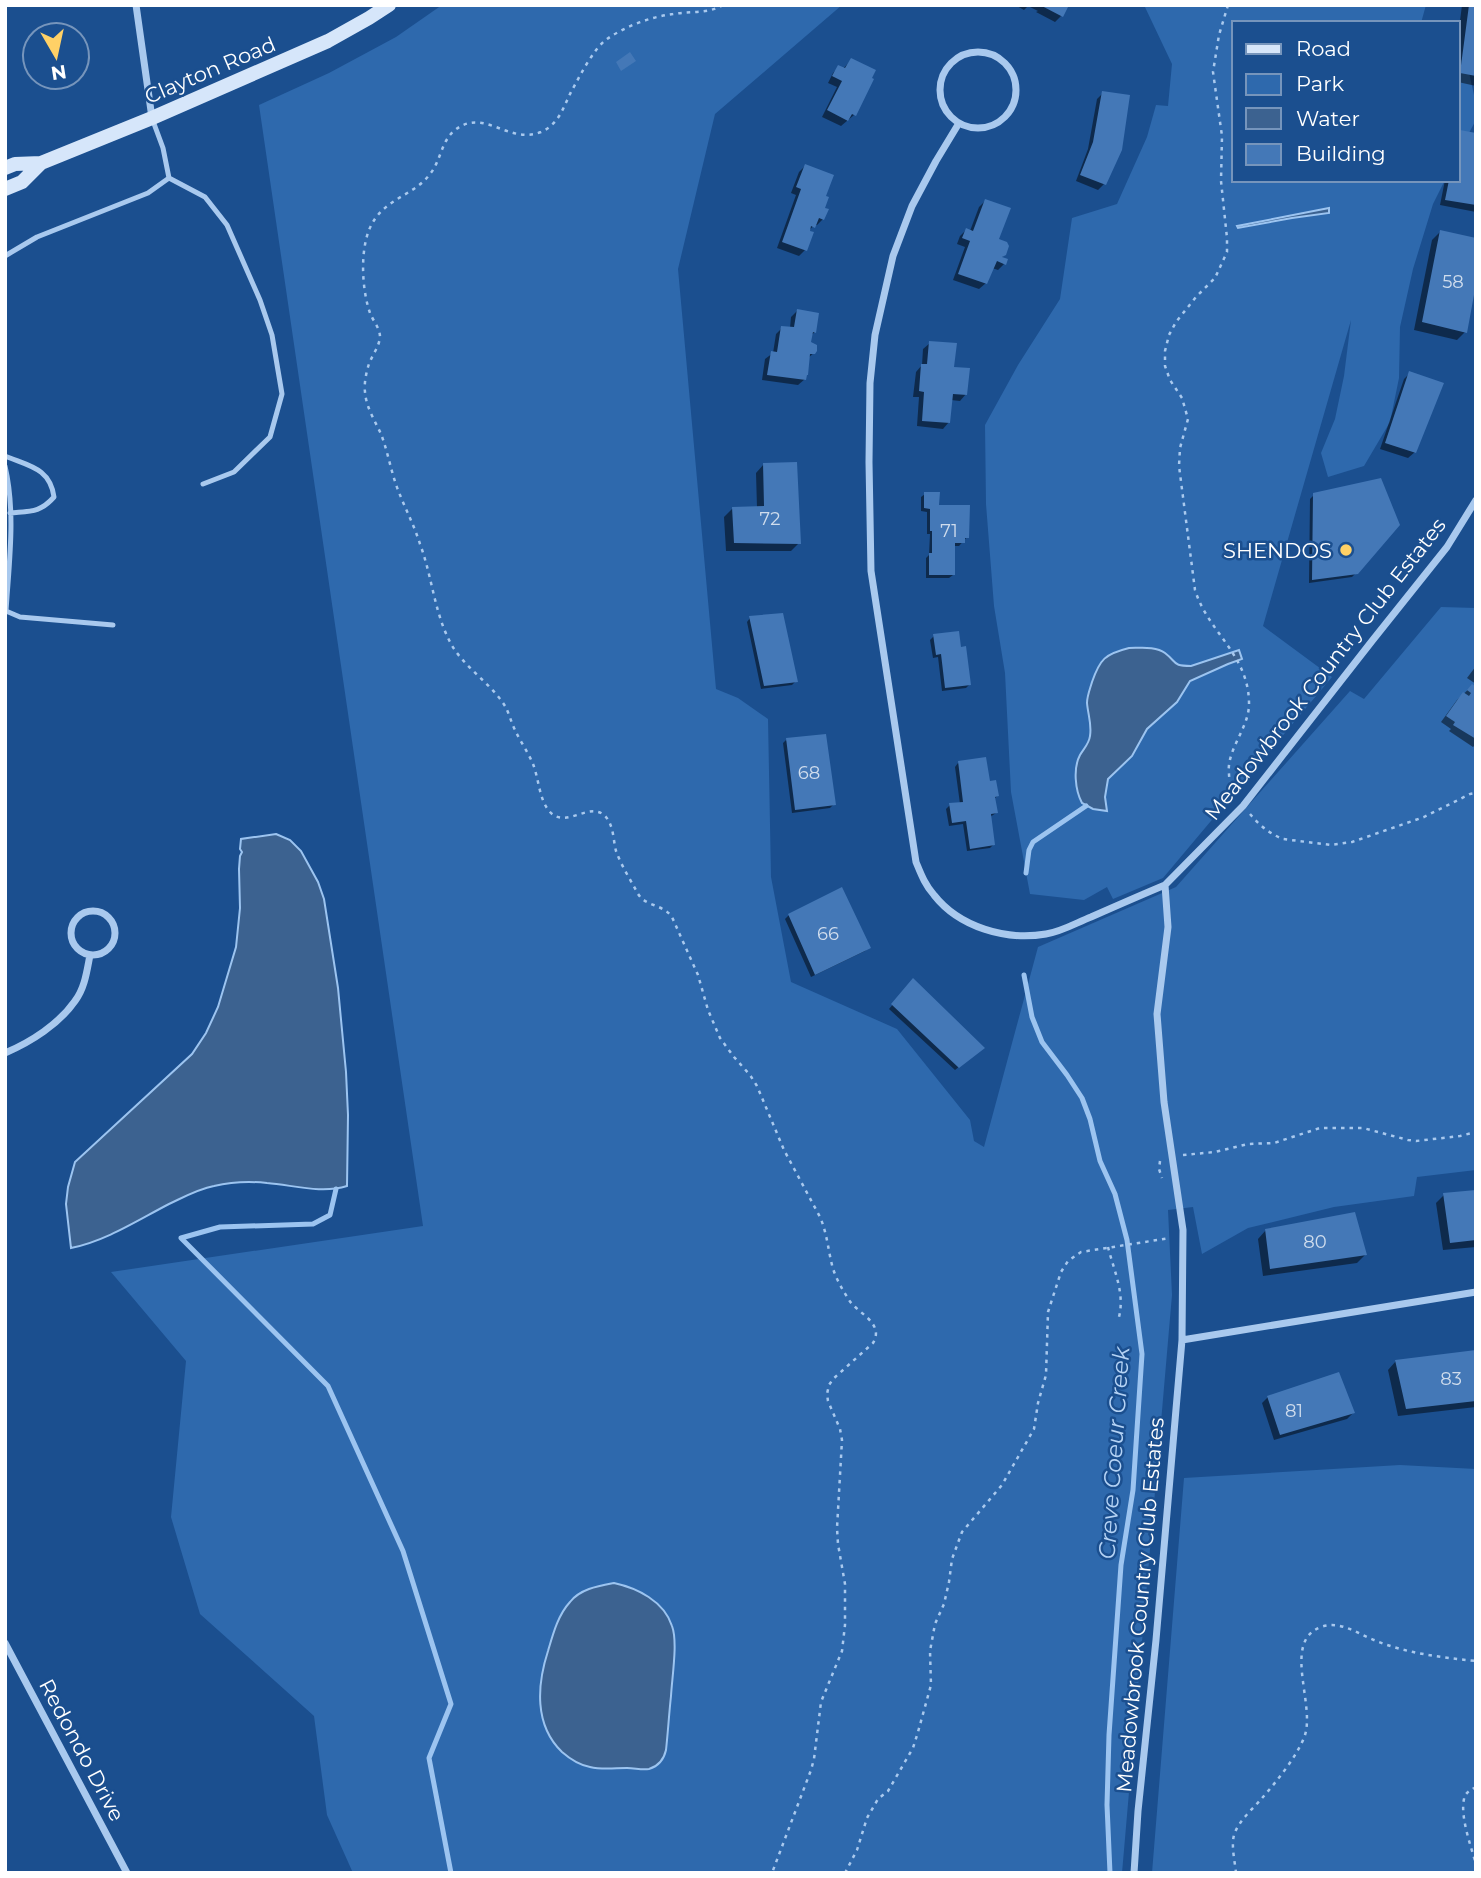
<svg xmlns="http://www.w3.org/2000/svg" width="1481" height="1878" viewBox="0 0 1481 1878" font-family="Montserrat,sans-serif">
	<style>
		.green { fill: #2e69ad }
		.water { fill: #3c6290; stroke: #9cc4f0; stroke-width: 2 }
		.shadow { fill: #0007 }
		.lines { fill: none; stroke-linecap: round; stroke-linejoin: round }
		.stream { stroke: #9cc4f0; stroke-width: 5 }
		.building { fill: #4478b7 }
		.path { stroke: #a9c9ee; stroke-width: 2.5; stroke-dasharray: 3.5 5; stroke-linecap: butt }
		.service { stroke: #a9c9ee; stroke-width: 5 }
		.minor { stroke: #a9c9ee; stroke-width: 7 }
		.secondary { stroke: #d6e6fa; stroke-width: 14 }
		.poi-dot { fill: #ffd166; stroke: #1b4f8f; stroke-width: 2.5 }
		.labels { text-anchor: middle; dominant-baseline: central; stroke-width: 5; stroke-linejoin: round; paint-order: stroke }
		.number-label { font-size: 18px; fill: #d0dded }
		.street-label { font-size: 21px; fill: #fff; stroke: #1b4f8f }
		.poi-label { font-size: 21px; fill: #fff; stroke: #1b4f8f; text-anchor: end }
		.water-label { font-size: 23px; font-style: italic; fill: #b5d3f5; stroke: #1b4f8f }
	</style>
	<rect width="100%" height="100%" fill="#1b4f8f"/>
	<path class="green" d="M442,5H842L715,114L678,269L716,689L738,698L768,719L771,877L791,982L897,1029L970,1120L974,1141L984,1147L1038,947L1176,887L1350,691L1364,699L1441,607L1476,608V1170L1417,1177L1414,1196L1334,1207L1248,1228L1202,1254L1193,1207L1168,1210L1172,1295L1122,1873H353L327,1815L314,1716L200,1614L171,1517L186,1361L111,1272L423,1226L259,105L329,73L396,37Z
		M1144,5H1426L1421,23H1234V180H1445L1433,204L1413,269L1400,327L1399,378L1390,422L1364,466L1328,477L1321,453L1335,419L1344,376L1351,320L1263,626L1332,677L1163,878L1113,899L1107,887L1084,900L1030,894L1011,792L1005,673L994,606L986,504L985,425L1018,365L1060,299L1072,218L1117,204L1147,137L1156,105L1168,106L1172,64Z
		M1458,56L1468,68L1476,104V120L1458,153Z
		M1400,1465L1476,1469V1873H1152L1184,1478Z"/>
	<path class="water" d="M1329,208V213L1292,218L1238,228L1237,226Z
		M1129,648C1141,648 1156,646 1165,653C1178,663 1172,666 1191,666L1239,650L1242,659L1228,664L1190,681L1177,702L1147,729L1132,756L1108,779L1105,797L1107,811L1093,809L1082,803C1075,790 1073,768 1080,755C1084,748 1089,744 1090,736C1092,724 1088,715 1087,703C1087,696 1090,689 1092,682C1100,659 1105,654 1129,648Z
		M276,834L290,840L301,851L318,882L324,899L338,988L346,1072L348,1115L347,1186C321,1194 293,1185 267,1183C249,1181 231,1182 214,1186C198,1189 184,1197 169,1204C138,1220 106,1241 71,1248L66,1204L68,1187L75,1162L192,1054L206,1033L218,1007L236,947L240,908L239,869L240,856L242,852L240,849L241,839Z
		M614,1583C637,1588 664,1601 672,1626C678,1642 672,1677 671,1696C669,1714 668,1732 666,1750C664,1759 659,1766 649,1769C641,1770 635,1768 627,1768C615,1768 602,1770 590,1767C579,1765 570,1759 562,1752C534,1725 537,1685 548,1651C553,1634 558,1615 570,1602C580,1589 598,1586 614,1583Z"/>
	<path class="shadow" d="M1015,5H1067L1061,16L1055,22L1036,12L1038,11L1028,6L1024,10Z
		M1462,5H1476V86L1458,82V37Z
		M851,60L854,115L841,126L822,117L837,87L828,83L833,73L839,67L843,69Z
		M1103,93L1120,150L1104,184L1098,190L1076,181L1088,149L1097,99Z
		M1460,132L1476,135V212L1440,205L1445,180H1458V134Z
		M805,166L824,197L823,219L817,225H814L808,232L805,250L799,256L777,248L796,195L791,193L799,172Z
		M985,201L997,240L1005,254L1001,258L1004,264L998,270L992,268L986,283L979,289L953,280L965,247L957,244L960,236L966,230L970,231L979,207Z
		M1440,232L1465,332L1457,340L1414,330L1432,240Z
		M797,311L815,332L810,336L809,343L815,352L808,358L805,379L798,385L762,380L765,359L773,353L776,334L782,328H790L791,317Z
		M930,343L953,369L966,394L960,401L951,400L949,422L943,429L917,426L919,397H913L916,372L922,365L923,349Z
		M1410,373L1415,452L1408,458L1380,449L1404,379Z
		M764,464L799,543L791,551H726L724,517L732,509L757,508L756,473Z
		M925,494L967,537L959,546H953V575L949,578H926V558L929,555L930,534H927V512L921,511V497Z
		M1314,495L1356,573L1352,577L1309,583L1310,499Z
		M750,618L796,681L792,685L761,689L747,622Z
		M934,636L960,649L970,684L966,688L942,691L938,657L933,658L930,640Z
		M1476,666V684L1467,678Z
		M1472,686L1476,689V744L1473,747L1449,731L1451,729L1441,722L1457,700Z
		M786,740L834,804L830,808L792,813L783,743Z
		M958,763L988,783L997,796L994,799L996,813L990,817L994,844L990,848L967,851L963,824L949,826L946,809L950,805L960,804L955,767Z
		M789,915L869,947L865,951L811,977L785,919Z
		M910,984L979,1051L955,1070L889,1009Z
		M1476,1191V1247L1443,1250L1436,1203L1444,1195Z
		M1266,1230L1365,1255L1357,1263L1263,1276L1258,1239Z
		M1476,1352V1407L1398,1416L1388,1370L1396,1361Z
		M1268,1397L1353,1413L1347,1419L1274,1440L1262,1403Z"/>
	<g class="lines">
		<path class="stream" d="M1026,873L1029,850L1033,842L1086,806
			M1024,975L1032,1017L1042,1042L1067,1075L1082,1098L1090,1119L1100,1161L1115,1194L1127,1240L1142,1354L1133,1490L1121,1565L1109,1735L1107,1805L1110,1873
			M336,1189L330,1215L313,1224L220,1227L181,1238L328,1386L403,1551L451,1704L429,1758L451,1873"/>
	</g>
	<path class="building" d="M1040,5H1069L1063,17Z
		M1469,5H1476V76L1460,73Z
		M630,52L636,61L621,71L616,62Z
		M851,58L876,70L872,78L874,79L856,116L852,114L848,121L827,110L842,81L832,76L838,65L845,68Z
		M1102,91L1130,95L1122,150L1106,185L1080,175L1093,142Z
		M1460,130L1476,133V205L1445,200L1449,180H1458Z
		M805,164L834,175L826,196L829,197L825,208L829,209L824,220L819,218L815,228L811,226L810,231L814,232L807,251L782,242L801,189L796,187Z
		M985,199L1011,208L999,239L1007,242L1009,246L1006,255L1002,257L1008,259L1006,265L997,261L987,284L958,274L970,241L962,238L966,228L973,231Z
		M1440,230L1476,238V284L1467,333L1422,322Z
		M797,309L819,313L816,333L813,332L811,342L817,345V351L815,354H810L808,375H807L806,380L767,375L771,351L777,352L781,326L794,327Z
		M929,341L957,343L954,367L970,368L967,395L953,394L950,423L922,421L924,392L919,391L921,364H927Z
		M1409,371L1444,383L1416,453L1385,443Z
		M797,462L801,544L734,543L732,507L764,506L763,463Z
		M1381,478L1400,525L1358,574L1312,580L1313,493Z
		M924,492H940L939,505H970L969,538H965V543H955V575H929V553H932V531H930V509L924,508Z
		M783,613L798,682L764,686L749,616Z
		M959,631L961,647L966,646L971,685L945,688L941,654L936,655L933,634Z
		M1472,684L1476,687V739L1453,725L1455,722L1446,716L1463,692L1469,696L1471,693L1467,690Z
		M826,734L836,805L795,810L786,738Z
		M986,757L990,781L996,780L999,796L995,797L998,813L991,814L995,845L970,849L966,821L952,823L949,803L963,802L958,761Z
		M842,887L871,948L815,975L788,914Z
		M913,978L985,1048L959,1068L891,1004Z
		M1476,1190V1240L1450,1243L1443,1193Z
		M1355,1212L1367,1255L1270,1269L1265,1229Z
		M1476,1350V1401L1406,1409L1395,1360Z
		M1339,1372L1355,1413L1280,1435L1267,1396Z"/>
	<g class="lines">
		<path class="path" d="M723,5C708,14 691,11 673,14C650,17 626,26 607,39C593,49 580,76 571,92C563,108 559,124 541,132C508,145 484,107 455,130C441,141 441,161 430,174C413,197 382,198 369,230C360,253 362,290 370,313C373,321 380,328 380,337C379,348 371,356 368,367C366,374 364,384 365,392C366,407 375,421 381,434C388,452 391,472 398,490C405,508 414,525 420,544C432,576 434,611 450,642C463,667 490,682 505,706C509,713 511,722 515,730C520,741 528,752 533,764C539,779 539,800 550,812C566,829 588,802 604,815C614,824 613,840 616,851C621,865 630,879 637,892C644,907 662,903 672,917L698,975L708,1010L720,1038L734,1057L750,1075L757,1086L784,1150L820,1217C827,1233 828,1249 832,1265C835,1277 842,1289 849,1300C857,1313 885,1323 873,1343L833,1379L829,1385L827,1394L828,1401L840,1429L842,1440L837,1528L838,1544L845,1584V1625L842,1651L821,1702L814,1759L811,1770L772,1873
			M1228,5L1219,35L1213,72L1222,136L1221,181L1227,238V252L1215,278L1196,297L1176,322L1169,335L1165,351V366L1170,380L1182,398L1188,419L1180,448L1179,466L1195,590C1208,632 1248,654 1249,702C1250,728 1226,749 1229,774C1229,781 1233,788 1236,795
			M1250,814C1259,825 1270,834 1283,839L1331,845L1352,842L1424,817L1470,794L1476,793
			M1183,1155L1215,1152L1248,1144L1274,1143L1320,1128H1363L1408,1140L1416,1141L1460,1136L1476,1132
			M1160,1161L1159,1169L1162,1178
			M1108,1247C1114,1271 1125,1293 1119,1317
			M1476,1787C1470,1790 1465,1793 1464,1799C1460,1816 1471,1847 1476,1864
			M845,1873L857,1850L867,1818L878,1799L888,1791L913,1748L918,1732L931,1685L930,1651L935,1624L944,1604L949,1582L952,1559L962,1532L1002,1485L1034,1429L1038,1403L1046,1375L1048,1312L1061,1272L1068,1261L1081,1252L1170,1238
			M1236,1873C1235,1862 1231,1846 1234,1835C1239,1820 1253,1809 1263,1797C1277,1781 1298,1755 1305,1735C1315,1703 1282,1641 1321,1627C1337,1621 1352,1630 1367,1637C1402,1653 1438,1657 1476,1661"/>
		<path class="service" d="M169,178L205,197L227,225L260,300L272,335L282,394L270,437L234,472L203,484
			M5,256L37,237L148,193L169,178L163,148L153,121
			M5,456C29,466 50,468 54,497C40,513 30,511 10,513
			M5,466C16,513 9,563 6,611L20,617L113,625"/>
		<path class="minor" d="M136,5L152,118
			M940 90a38 38 0 1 1 76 0a38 38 0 1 1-76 0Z
			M959,123L936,161L912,206L893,256L875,335L870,383L869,462L871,571L916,862C921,874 925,885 934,895C959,927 1006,941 1046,934C1061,932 1076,923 1091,917C1116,906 1141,895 1165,885
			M71 933a22 22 0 1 1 44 0a22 22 0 1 1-44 0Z
			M5,1053C31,1042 59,1024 75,1001C85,988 87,970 90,955
			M1182,1340L1476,1292
			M5,1643L127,1873
			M1134,1873L1138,1811L1156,1640L1182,1340L1183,1230L1164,1102L1157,1014L1168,927L1165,885L1243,806L1372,641L1447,547L1476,500"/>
		<path class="secondary" d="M5,168L15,164L41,163L152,118L328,41L369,18L389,5
			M5,189L22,182L41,163"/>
	</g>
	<circle class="poi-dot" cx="1346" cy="550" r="7"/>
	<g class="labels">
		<g class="number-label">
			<text x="1453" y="282">58</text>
			<text x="770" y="519">72</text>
			<text x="949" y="531">71</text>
			<text x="809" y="773">68</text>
			<text x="828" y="934">66</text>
			<text x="1315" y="1242">80</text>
			<text x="1451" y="1379">83</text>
			<text x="1294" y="1411">81</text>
		</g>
		<g class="street-label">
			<text transform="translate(210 70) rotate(-23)">Clayton Road</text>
			<text transform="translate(1325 669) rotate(-52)">Meadowbrook Country Club Estates</text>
			<text transform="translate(1140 1605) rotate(-85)">Meadowbrook Country Club Estates</text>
			<text transform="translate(82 1750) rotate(62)">Redondo Drive</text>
		</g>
		<g class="poi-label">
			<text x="1332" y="550">SHENDOS</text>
		</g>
		<g class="water-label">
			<text transform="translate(1114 1453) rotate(-86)">Creve Coeur Creek</text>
		</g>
	</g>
	<rect width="1481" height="1878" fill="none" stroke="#ffffff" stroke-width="14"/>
	<rect x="1232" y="21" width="228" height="161" fill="#1b4f8f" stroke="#7695bc" stroke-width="2"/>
	<rect x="1246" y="44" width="35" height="10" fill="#d6e6fa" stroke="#7695bc" stroke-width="2"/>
	<text x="1296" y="56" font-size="21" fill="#ffffff">Road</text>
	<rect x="1246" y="74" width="35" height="21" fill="#2e69ad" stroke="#7695bc" stroke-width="2"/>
	<text x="1296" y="91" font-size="21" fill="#ffffff">Park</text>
	<rect x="1246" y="108" width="35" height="21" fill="#3c6290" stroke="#7695bc" stroke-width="2"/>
	<text x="1296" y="126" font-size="21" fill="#ffffff">Water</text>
	<rect x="1246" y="144" width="35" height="21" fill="#4478b7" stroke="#7695bc" stroke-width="2"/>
	<text x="1296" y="161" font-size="21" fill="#ffffff">Building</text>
	<g transform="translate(56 56) rotate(171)"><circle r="33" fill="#1b4f8f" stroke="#7695bc" stroke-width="2"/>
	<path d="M0-5L12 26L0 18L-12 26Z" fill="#ffd166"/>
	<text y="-10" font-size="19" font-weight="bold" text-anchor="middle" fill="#ffffff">N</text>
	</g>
</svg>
